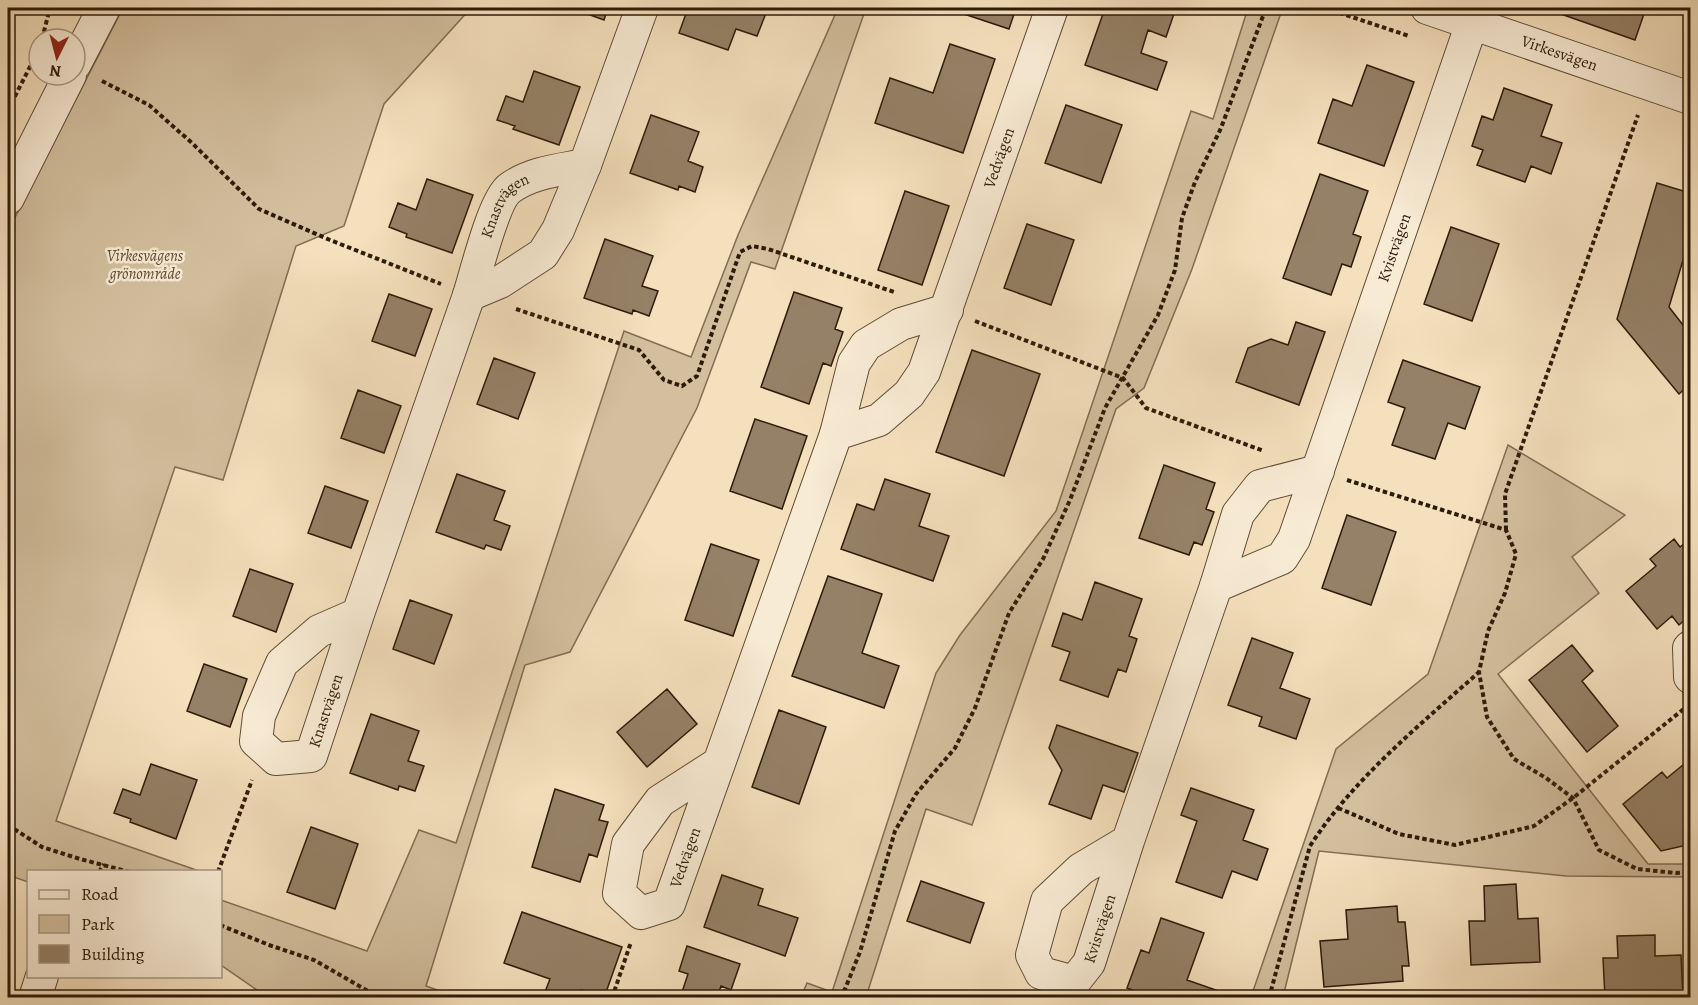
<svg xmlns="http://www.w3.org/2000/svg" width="1698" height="1005" viewBox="0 0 1698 1005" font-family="Alegreya,serif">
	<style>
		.green { fill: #d3bf9e; stroke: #806d54; stroke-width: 1.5 }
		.building { fill: #958167; stroke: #2d1b09; stroke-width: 1.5 }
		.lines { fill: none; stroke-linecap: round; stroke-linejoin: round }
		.minor-casing { stroke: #5f4c36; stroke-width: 34 }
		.path { stroke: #2d1b09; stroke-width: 4; stroke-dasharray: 4.5 3; stroke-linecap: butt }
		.minor { stroke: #f8ebd4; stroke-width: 32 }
		.labels { text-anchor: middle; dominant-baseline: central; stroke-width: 5; stroke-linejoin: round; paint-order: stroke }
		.street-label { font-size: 16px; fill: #2d1b09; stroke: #f8ebd4 }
		.park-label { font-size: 16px; font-style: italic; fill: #5f4c36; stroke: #f8ebd4 }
	</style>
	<rect width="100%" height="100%" fill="#f5e0bd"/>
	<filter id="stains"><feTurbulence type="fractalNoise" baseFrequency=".00333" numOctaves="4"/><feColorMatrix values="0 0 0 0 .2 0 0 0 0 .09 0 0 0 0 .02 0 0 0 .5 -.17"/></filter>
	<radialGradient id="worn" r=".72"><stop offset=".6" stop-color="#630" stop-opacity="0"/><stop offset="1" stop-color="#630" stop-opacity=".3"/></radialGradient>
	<path class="green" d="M123,8H471L384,104L344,226L296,246L223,480L175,467L56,821L199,871L28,872V882L8,875V231Z
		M838,8H866L775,269L751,262L697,408L570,652L525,665L426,986L457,997H267L221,965V900L367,951L419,830L456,843L624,331L691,357L738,235Z
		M1248,8H1275L1282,10L1192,269L1144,388L1116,409L972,825L926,809L866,997H801L807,983L832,992L936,673L960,635L1056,511L1191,111L1213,119Z
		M1508,445L1625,515L1572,557L1599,593L1498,674L1648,864H1690V877L1566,876L1319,851L1283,997H1251L1336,749L1428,674Z"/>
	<path class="building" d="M571,8H608L604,20Z
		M688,8H768L757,36L736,29L728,50L679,33Z
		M946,8H1016L1009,29Z
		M1105,8H1176L1166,37L1148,30L1141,53L1167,62L1157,90L1085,65Z
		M1560,8H1646L1635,40L1558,13Z
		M950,44L995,59L963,153L875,123L890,78L933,93Z
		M1367,65L1414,82L1384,166L1318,143L1333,99L1352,106Z
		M534,71L580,87L559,145L513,129L515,126L497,120L506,96L523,102Z
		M1504,88L1552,105L1541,136L1562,143L1551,174L1531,166L1525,182L1477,165L1483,150L1472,146L1482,116L1493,120Z
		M1066,105L1122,125L1101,183L1045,163Z
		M651,115L699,132L688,161L703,167L695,192L679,186L678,190L630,173Z
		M1320,174L1368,191L1353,234L1361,237L1351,267L1342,264L1331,295L1283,278Z
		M427,179L473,195L452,253L406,237L407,234L389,227L398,203L416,210Z
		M1657,183L1690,193V241L1689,240L1669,307L1690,334V384L1679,394L1617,319Z
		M905,191L949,206L922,285L878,270Z
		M1027,224L1074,240L1051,305L1004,288Z
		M1451,227L1499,244L1472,321L1424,304Z
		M605,239L653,256L642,286L658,291L649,316L633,310L632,314L584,298Z
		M794,292L842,308L835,329L843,332L831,366L823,363L809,404L761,387Z
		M389,294L432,309L415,356L372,341Z
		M1296,322L1325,332L1299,405L1236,382L1248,348L1271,339L1288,345Z
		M972,350L1040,374L1004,476L936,452Z
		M494,358L535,373L518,419L477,404Z
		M1403,360L1480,387L1465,429L1448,423L1435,459L1392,445L1405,408L1388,402Z
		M358,390L401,406L384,453L341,438Z
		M755,419L807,436L782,509L730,491Z
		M1164,465L1215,483L1206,509L1214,512L1202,545L1194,542L1189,555L1139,538Z
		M457,474L505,491L494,520L510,526L501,550L486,545L484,549L436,532Z
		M885,479L930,494L919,526L949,536L933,581L841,549L857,504L874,510Z
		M325,486L368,501L351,548L308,533Z
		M1347,515L1396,532L1371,605L1322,588Z
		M1674,539L1680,547L1690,539V615L1679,625L1672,616L1657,629L1626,591L1656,566L1650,559Z
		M711,544L759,560L733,636L685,620Z
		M250,569L293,584L276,632L233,616Z
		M828,576L882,594L862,653L899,666L884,708L792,676Z
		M1095,582L1142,599L1129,636L1137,639L1126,672L1118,669L1108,697L1060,680L1070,652L1052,646L1063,613L1082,620Z
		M410,600L452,615L434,664L393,649Z
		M1252,638L1293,653L1280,688L1310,699L1296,739L1259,726L1262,717L1228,705Z
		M1572,645L1593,671L1582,681L1618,726L1587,752L1529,680Z
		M204,664L247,679L230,727L187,711Z
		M667,689L697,724L647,767L617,732Z
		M779,710L826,727L799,804L752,787Z
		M371,714L419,731L408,761L424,766L415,791L399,786L398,790L350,773Z
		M1057,725L1138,753L1124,792L1103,785L1091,819L1049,804L1062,770L1049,748Z
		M1689,760L1690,842L1687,845L1661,851L1623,804L1662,772L1667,778Z
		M151,764L197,780L176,839L130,822L131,819L114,813L123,789L140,795Z
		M1191,788L1254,810L1243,840L1268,849L1257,880L1232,871L1222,898L1176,882L1197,821L1181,815Z
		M555,789L604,805L599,820L608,822L597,857L589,854L580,882L532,867Z
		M311,827L358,844L335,909L287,892Z
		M722,875L763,889L758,905L798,918L785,956L704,927Z
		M921,881L984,903L970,943L907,921Z
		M1516,884L1518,919L1538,918L1540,962L1471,965L1469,921H1485L1484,886Z
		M1397,906L1398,922H1405L1409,966H1402L1403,981L1324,987L1320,941L1348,939L1346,910Z
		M522,912L622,947L604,998L581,990L578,998L543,997L550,979L504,963Z
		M1161,918L1204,933L1187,980L1230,995L1229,998H1133L1135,991L1127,988L1141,950L1149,953Z
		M1655,935V956L1681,955L1683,998H1605L1603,958H1618L1617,936Z
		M687,946L740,964L731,990L721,986L717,998H680L688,974L679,971Z"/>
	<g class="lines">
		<g class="minor-casing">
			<g id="minor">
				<path id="s1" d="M1427,8L1690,98"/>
				<path d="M75,64L104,8"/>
				<path d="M8,198L70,75"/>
				<path id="s2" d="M469,295C476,273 494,199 510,188C532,172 560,170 585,165"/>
				<path d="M836,434L854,363L866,345L901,324L947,310"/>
				<path d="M1216,586L1238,514L1260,486L1318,471"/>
				<path id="s3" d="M358,614L319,631L282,663L259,716L256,741L276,759L311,756L358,614L469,295L500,282L543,254L558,230L585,165L642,8"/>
				<path d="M1690,647L1689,648L1690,677"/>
				<path id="s4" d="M719,763L660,801L628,844L619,893L641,913L669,904L836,434L879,420L909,394L924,372L1052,8"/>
				<path id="s5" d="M1128,841L1081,869L1047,901L1032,955L1041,973L1074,982L1089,963L1128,841L1216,586L1282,558L1294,539L1472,23"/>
				<path d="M35,998L42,976"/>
			</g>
		</g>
		<path class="path" d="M1325,8L1409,36
			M42,39L50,8
			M102,81L149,105L192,143L259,209L330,240L441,284
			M8,110L39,49
			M516,309L639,350L664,380L682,386L697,376L740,252L752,246L768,249L894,292
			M975,321L1123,378L1146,408L1264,451
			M1347,480L1506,530L1516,554L1505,593L1488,631L1479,672L1487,717L1514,759L1546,778L1573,798L1599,850L1637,869L1676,873L1690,872
			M1506,530L1505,494L1638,115
			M1338,808L1399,834L1455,845L1534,826L1573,798L1685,708
			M8,825L42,847L80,859L130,872
			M99,872L104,864
			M218,872L252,780
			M220,925L269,945L314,960L380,998
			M612,998L631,942
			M840,998L845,989L860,952L895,831L916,794L955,748L975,708L1009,613L1043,559L1070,500L1105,408L1158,315L1175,270L1182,218L1195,182L1221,128L1266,8
			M1269,998L1310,846C1354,778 1419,726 1479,672"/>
		<use href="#minor" class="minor"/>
	</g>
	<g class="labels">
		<g class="street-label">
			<text stroke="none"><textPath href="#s1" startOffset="140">Virkesvägen</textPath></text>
			<text stroke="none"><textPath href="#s4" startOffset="1070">Vedvägen</textPath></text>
			<text stroke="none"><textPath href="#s2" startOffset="98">Knastvägen</textPath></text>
			<text stroke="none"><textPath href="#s5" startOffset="1036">Kvistvägen</textPath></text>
			<text stroke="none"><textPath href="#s3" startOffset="284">Knastvägen</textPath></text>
			<text stroke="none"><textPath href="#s4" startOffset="282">Vedvägen</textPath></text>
			<text stroke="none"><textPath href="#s5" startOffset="272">Kvistvägen</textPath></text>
		</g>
		<g class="park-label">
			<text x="145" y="256">Virkesvägens<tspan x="145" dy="18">grönområde</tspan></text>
		</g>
	</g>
	<rect width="1698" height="1005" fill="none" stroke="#f5e0bd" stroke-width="30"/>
	<rect x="9" y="9" width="1680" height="987" fill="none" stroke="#2d1b09" stroke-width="3"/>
	<rect x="15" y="15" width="1668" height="975" fill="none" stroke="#2d1b09" stroke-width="1.5"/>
	<rect x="27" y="870" width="195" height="108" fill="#f8ebd4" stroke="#a79883" stroke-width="1.5"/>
	<rect x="39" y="890" width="30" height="9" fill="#f8ebd4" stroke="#a79883" stroke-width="1.5"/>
	<text x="81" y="900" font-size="18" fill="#2d1b09">Road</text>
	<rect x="39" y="915" width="30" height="18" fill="#d3bf9e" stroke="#a79883" stroke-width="1.5"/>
	<text x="81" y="930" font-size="18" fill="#2d1b09">Park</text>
	<rect x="39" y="945" width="30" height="18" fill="#958167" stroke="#a79883" stroke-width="1.5"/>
	<text x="81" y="960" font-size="18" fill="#2d1b09">Building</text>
	<g transform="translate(57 57) rotate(186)"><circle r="28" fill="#f8ebd4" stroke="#a79883" stroke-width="1.5"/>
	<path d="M0-4.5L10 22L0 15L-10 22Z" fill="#8f2418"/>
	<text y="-9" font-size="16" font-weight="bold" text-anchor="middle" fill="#2d1b09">N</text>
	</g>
	<rect width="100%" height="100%" filter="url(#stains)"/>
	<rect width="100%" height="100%" fill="url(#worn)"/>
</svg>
